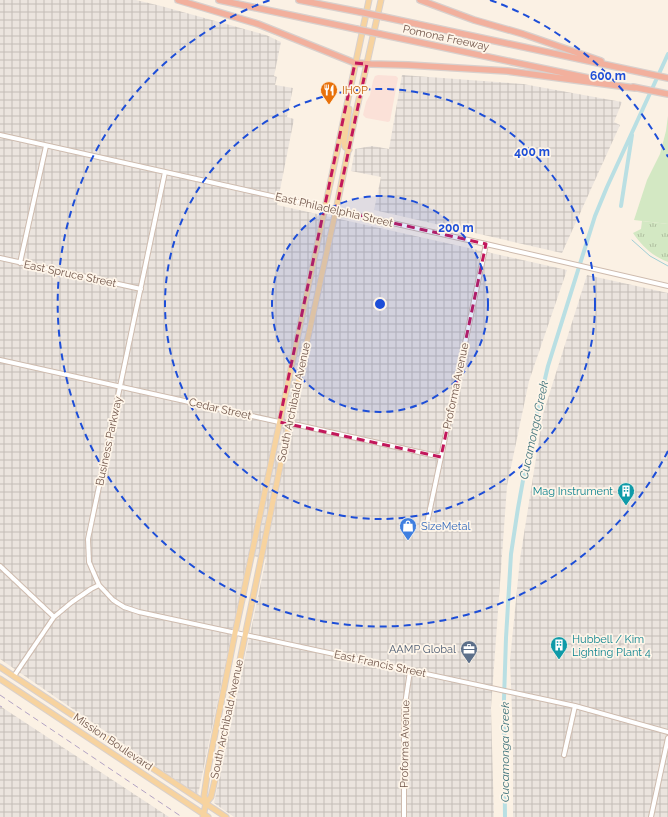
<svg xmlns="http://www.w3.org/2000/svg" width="668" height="817" viewBox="0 0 668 817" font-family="Raleway,sans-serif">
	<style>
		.commercial { fill: #fbe1d8 }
		.industrial { fill: url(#industrial-grid) }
		.grass { fill: url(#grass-tufts) }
		.green { fill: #d3e8c3 }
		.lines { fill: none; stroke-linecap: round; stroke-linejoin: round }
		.stream { stroke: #a0ced5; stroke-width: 1 }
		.canal { stroke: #b9dfe3; stroke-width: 4 }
		.minor-casing { stroke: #cebbae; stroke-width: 6 }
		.major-casing { stroke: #d8d0cd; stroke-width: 7 }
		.highway-casing { stroke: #d8d0cd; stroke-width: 8 }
		.minor { stroke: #fff; stroke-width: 4 }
		.major { stroke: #f7d39f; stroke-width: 5 }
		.highway { stroke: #f2b09d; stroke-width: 5.5 }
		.rail { stroke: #b3a3c4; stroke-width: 1; stroke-dasharray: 6 4; stroke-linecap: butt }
		.highway-bridge-casing { stroke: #d8d0cd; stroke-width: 8; stroke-linecap: butt }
		.highway-bridge { stroke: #f2b09d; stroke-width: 5.5 }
		.marked { fill: none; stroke: #c2185b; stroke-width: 3; stroke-dasharray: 8 5; stroke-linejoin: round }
		.ring { fill: none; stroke: #1d4ed8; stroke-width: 2; stroke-dasharray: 7 5 }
		.labels { text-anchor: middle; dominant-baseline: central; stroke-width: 3.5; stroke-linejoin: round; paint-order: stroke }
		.street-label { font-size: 11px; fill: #72574b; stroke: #fef5e9 }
		.food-label { font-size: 11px; fill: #c56008; stroke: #fef5e9; text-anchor: start }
		.culture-label { font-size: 11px; fill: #0d838f; stroke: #fef5e9; text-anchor: end }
		.shop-label { font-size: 11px; fill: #366cbe; stroke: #fef5e9; text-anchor: start }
		.service-label { font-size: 11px; fill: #4e5e75; stroke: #fef5e9; text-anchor: end }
		.water-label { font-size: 12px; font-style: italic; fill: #43767e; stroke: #fef5e9 }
		.centre { fill: #1d4ed8; stroke: #fef5e9; stroke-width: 2 }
		.ring-label { font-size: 12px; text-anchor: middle; font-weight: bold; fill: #1d4ed8; stroke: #fef5e9; stroke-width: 3.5; stroke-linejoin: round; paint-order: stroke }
	</style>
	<defs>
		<pattern id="industrial-grid" width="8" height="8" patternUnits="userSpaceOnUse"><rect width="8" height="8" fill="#ebe4de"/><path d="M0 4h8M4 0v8" fill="none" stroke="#c3bcb6"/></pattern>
		<pattern id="grass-tufts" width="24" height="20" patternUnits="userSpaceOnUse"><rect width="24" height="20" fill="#d3e8c3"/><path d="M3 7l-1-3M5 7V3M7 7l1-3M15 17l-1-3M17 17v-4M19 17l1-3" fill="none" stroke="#b0bfa0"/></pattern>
	</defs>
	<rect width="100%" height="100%" fill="#fbf1e4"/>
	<path class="commercial" d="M378,75L396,76L398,78L390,121L388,122L366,118L363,115L366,102L370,95L373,81L375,76Z"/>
	<path class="industrial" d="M0,0H136L161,6L266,35L281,42L274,76L277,77L275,85L293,88L287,117L294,119L277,205L567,270L529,381L507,486L491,708L494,817H234L214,803L266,559L248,555L198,795L0,659Z
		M402,75L523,84L622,102L614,122L620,125L562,253L374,210L381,177L351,171L355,149L372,146L389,149Z
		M587,275L668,293V817H513V737L510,660L520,559L543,414Z
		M0,706L169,817H0Z"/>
	<path class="grass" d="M642,221L668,224V262C652,256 642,246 633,233L641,229Z"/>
	<path class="green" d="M668,116V224L634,220L647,180L660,154L666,131Z"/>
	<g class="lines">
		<path class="stream" d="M632,240L650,256L668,266"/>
		<path class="canal" d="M621,206L632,135
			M505,817L504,699L506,638L511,554L518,508L529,447L548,366L595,216L607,187L668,54"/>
		<g class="minor-casing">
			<path id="minor" d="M0,135L486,244L668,286
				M0,258L141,289
				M20,263L46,146
				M0,360L279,422L298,425L441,457
				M426,528L486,244
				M0,566L54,617
				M99,585L113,600L124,607L139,612L575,706L668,732
				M14,676L54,617L72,602L91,589L99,585L89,562L88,539L165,172
				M564,755L575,706
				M404,817V711L410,671
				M651,817L668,738"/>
		</g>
		<g class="major-casing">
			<path id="major" d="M349,150L345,147L344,143L349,109
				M0,667L226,817
				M0,679L208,817
				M206,803L204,796L208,769L235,633L369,0
				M203,817L206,803L211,797L217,771L289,424L336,210L355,117L381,0"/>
		</g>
		<g class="highway-casing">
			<path id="highway" d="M178,0L258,24L355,63L371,64L408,65L507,71L635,88
				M219,0L356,29
				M299,0L360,12
				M420,0L474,20L523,34L601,61
				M384,17L668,78
				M380,34L593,79
				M633,87L668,94"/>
		</g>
		<use href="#minor" class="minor"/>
		<use href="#major" class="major"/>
		<use href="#highway" class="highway"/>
		<path class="rail" d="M0,695L182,817
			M0,706L2,707"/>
		<g class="highway-bridge-casing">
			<path id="highway-bridge" d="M360,12L384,17
				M356,29L380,34"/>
		</g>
		<use href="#highway-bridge" class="highway-bridge"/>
	</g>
	<path class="marked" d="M355,63L367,64L336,210L486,244L441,457L279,422Z"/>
	<circle cx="380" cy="304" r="108" fill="#1d4ed8" fill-opacity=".12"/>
	<g class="ring">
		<circle cx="380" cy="304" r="108"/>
		<circle cx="380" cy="304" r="215"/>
		<path d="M668 451A323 323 0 1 1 270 0M490 0A323 323 0 0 1 668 157"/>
	</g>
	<defs>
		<g id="restaurant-pin" transform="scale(0.9)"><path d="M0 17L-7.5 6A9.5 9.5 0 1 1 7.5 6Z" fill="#e8710a" stroke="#fef5e9"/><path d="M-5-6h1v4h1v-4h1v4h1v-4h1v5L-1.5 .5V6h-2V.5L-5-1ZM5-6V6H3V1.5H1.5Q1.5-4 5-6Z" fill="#fff"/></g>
		<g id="building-pin" transform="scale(0.9)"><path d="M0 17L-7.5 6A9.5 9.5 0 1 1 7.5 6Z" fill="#0f9aa8" stroke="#fef5e9"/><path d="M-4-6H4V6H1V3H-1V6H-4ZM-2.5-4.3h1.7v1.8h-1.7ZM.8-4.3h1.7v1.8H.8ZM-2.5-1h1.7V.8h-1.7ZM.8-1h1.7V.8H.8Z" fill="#fff"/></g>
		<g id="shop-pin" transform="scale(0.9)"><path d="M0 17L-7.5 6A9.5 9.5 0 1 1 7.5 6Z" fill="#3f7fe0" stroke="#fef5e9"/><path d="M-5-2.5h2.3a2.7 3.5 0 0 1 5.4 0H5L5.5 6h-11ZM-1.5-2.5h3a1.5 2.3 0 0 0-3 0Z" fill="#fff"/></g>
		<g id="office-pin" transform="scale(0.9)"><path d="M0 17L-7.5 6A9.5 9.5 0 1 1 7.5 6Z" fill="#5c6f8a" stroke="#fef5e9"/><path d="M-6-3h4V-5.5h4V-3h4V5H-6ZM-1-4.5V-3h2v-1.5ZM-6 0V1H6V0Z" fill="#fff"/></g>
	</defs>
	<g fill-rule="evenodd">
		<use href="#restaurant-pin" x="329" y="90"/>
		<use href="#building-pin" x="626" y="491"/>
		<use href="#shop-pin" x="408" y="526"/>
		<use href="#building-pin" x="559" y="645"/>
		<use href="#office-pin" x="469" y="649"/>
	</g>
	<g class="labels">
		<g class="street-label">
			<text transform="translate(446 38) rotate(12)">Pomona Freeway</text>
			<text transform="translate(334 210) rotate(13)">East Philadelphia Street</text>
			<text transform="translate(70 274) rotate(12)">East Spruce Street</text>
			<text transform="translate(456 386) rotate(-78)">Proforma Avenue</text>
			<text transform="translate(294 402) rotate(-78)">South Archibald Avenue</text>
			<text transform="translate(220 409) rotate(13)">Cedar Street</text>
			<text transform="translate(109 441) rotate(-78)">Business Parkway</text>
			<text transform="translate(380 664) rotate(12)">East Francis Street</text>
			<text transform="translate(227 719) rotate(-78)">South Archibald Avenue</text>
			<text transform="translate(113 742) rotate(34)">Mission Boulevard</text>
			<text transform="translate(405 744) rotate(-89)">Proforma Avenue</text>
		</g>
		<g class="food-label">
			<text x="342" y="90">IHOP</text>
		</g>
		<g class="culture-label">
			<text x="613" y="491">Mag Instrument</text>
			<text x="572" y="639" text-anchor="start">Hubbell / Kim<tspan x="572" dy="13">Lighting Plant 4</tspan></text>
		</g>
		<g class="shop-label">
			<text x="421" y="526">SizeMetal</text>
		</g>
		<g class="service-label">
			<text x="456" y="649">AAMP Global</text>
		</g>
		<g class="water-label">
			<text transform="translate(534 430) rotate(-78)">Cucamonga Creek</text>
			<text transform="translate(505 752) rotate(-90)">Cucamonga Creek</text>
		</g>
	</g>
	<circle cx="380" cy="304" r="6" class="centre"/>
	<g class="ring-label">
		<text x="608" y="80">600 m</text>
		<text x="532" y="156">400 m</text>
		<text x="456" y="232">200 m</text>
	</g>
</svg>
